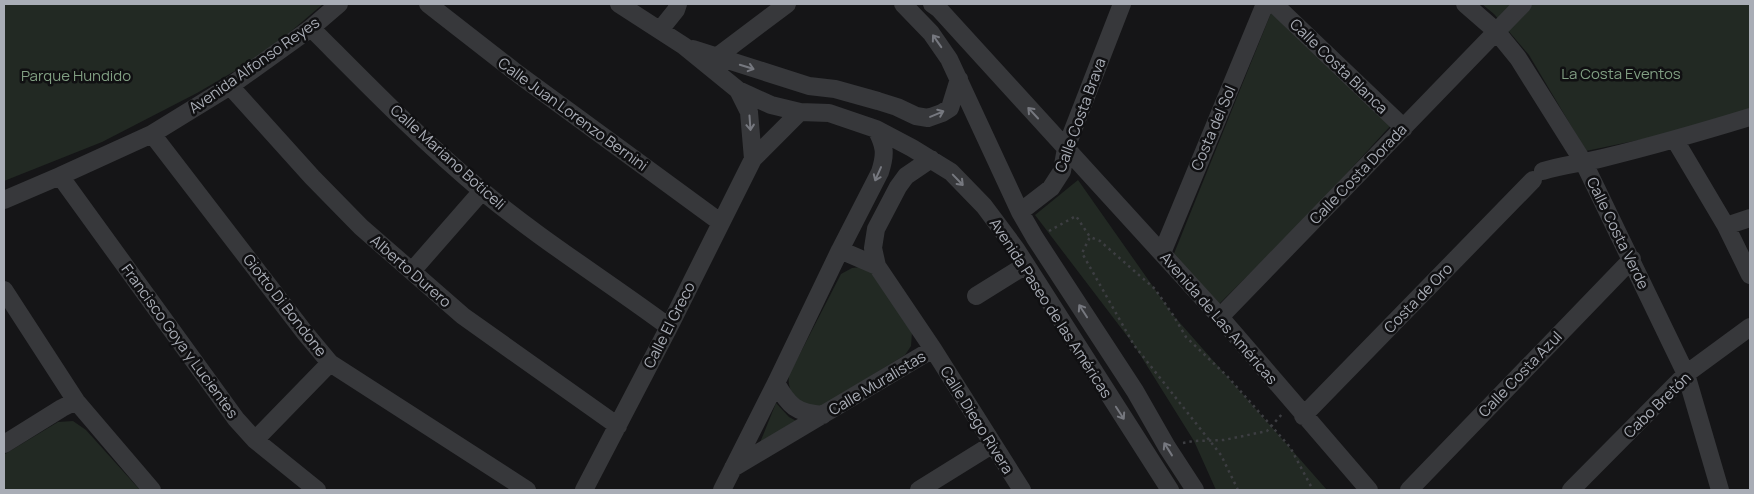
<svg xmlns="http://www.w3.org/2000/svg" width="1754" height="494" viewBox="0 0 1754 494" font-family="Manrope,sans-serif">
	<style>
		.green { fill: #222923 }
		.lines { fill: none; stroke-linecap: round; stroke-linejoin: round }
		.path { stroke: #3d3e42; stroke-width: 2.5; stroke-dasharray: 2.5 4; stroke-linecap: butt }
		.minor { stroke: #37383b; stroke-width: 18 }
		.oneway { stroke: #76787f }
		.labels { text-anchor: middle; dominant-baseline: central; stroke-width: 5; stroke-linejoin: round; paint-order: stroke }
		.street-label { font-size: 15px; fill: #a9adb6; stroke: #101012 }
		.park-label { font-size: 15px; fill: #819f83; stroke: #101012 }
	</style>
	<rect width="100%" height="100%" fill="#151517"/>
	<path class="green" d="M4,4H323L289,33L245,65L197,93L102,142L4,181Z
		M1482,4H1750V110L1677,132L1586,151L1529,55L1494,14Z
		M1271,13L1393,123L1304,220L1216,307L1171,261Z
		M1078,180L1173,315L1327,490H1216L1194,441L1134,345L1035,215Z
		M861,267L871,271L912,332L911,346L905,355L820,407C801,407 786,394 789,375L841,274L852,268Z
		M776,403L789,417L800,423L757,450Z
		M73,421L86,430L140,490H4V456L5,454L58,422Z"/>
	<g class="lines">
		<path class="path" d="M1049,231L1076,216L1090,237
			M1183,443L1194,441L1224,440L1267,431L1283,413
			M1238,490L1221,455L1134,345L1082,253L1090,237L1100,241L1155,289L1173,315L1186,337L1228,377L1290,447L1313,490"/>
		<path class="minor" d="M428,4L518,74L720,222
			M619,4L684,46L738,90L771,105L800,112L829,113L876,129L912,148L951,172L984,206L1016,249L1170,490
			M903,4L931,33L949,59L1020,212L1035,238L1135,391L1167,447L1195,490
			M932,4L939,9L1220,317L1369,490
			M1274,4L1404,128
			M1465,4L1496,31L1518,58L1584,163L1686,374L1720,490
			M311,28C366,83 421,140 481,190C541,240 607,281 669,327
			M660,30L676,10L678,4
			M693,49L809,86L835,89L878,101L897,107L916,116L928,118L942,113L950,108L959,79
			M718,56L787,4
			M230,86L312,177L361,227L463,316L618,426
			M738,90L749,112L753,159
			M152,134L305,333L330,363L527,490
			M1675,140L1726,226L1750,275
			M931,159L906,176L898,187L876,229L873,248L877,266L933,349L1022,490
			M1543,171C1562,165 1583,163 1603,158C1652,146 1701,132 1750,117
			M60,176L236,419L255,440L317,490
			M4,200L60,176L152,134L230,86L311,28L339,4
			M1020,212L1051,188L1062,171L1066,148L1122,4
			M1726,226L1750,218
			M840,250L877,266
			M1162,253L1265,4
			M412,271L482,191
			M4,290L76,401L152,490
			M976,296L1026,265
			M1220,317L1523,4
			M776,383C789,406 796,413 823,415
			M1303,416L1533,180
			M255,440L330,363
			M4,444L62,408L76,401
			M733,468L933,349
			M584,490L669,327L753,159L800,112
			M722,490L776,383L840,250L880,172C886,154 885,146 876,129
			M919,490L993,444
			M1409,490L1632,259
			M1571,490L1686,374L1750,327"/>
	</g>
	<defs><path id="oneway-shaft" d="M-6 0H5M1.5-3L5.5 0L1.5 3" fill="none" stroke-width="1.6" stroke-linecap="round" stroke-linejoin="round" transform="scale(1.25)"/></defs>
	<g class="oneway">
		<use href="#oneway-shaft" transform="translate(937 41) rotate(-125)"/>
		<use href="#oneway-shaft" transform="translate(747 67) rotate(17)"/>
		<use href="#oneway-shaft" transform="translate(1033 113) rotate(-133)"/>
		<use href="#oneway-shaft" transform="translate(937 114) rotate(-23)"/>
		<use href="#oneway-shaft" transform="translate(750 123) rotate(86)"/>
		<use href="#oneway-shaft" transform="translate(878 174) rotate(114)"/>
		<use href="#oneway-shaft" transform="translate(958 180) rotate(46)"/>
		<use href="#oneway-shaft" transform="translate(1083 311) rotate(-123)"/>
		<use href="#oneway-shaft" transform="translate(1120 413) rotate(57)"/>
		<use href="#oneway-shaft" transform="translate(1168 449) rotate(-122)"/>
	</g>
	<g class="labels">
		<g class="street-label">
			<text transform="translate(254 65) rotate(-35)">Avenida Alfonso Reyes</text>
			<text transform="translate(1339 66) rotate(44)">Calle Costa Blanca</text>
			<text transform="translate(573 114) rotate(36)">Calle Juan Lorenzo Bernini</text>
			<text transform="translate(1080 115) rotate(-70)">Calle Costa Brava</text>
			<text transform="translate(1213 128) rotate(-67)">Costa del Sol</text>
			<text transform="translate(448 157) rotate(42)">Calle Mariano Boticeli</text>
			<text transform="translate(1358 174) rotate(-46)">Calle Costa Dorada</text>
			<text transform="translate(1618 233) rotate(64)">Calle Costa Verde</text>
			<text transform="translate(411 271) rotate(41)">Alberto Durero</text>
			<text transform="translate(1418 298) rotate(-46)">Costa de Oro</text>
			<text transform="translate(285 305) rotate(52)">Giotto Di Bondone</text>
			<text transform="translate(1051 308) rotate(57)">Avenida Paseo de las Américas</text>
			<text transform="translate(1219 318) rotate(49)">Avenida de Las Américas</text>
			<text transform="translate(669 325) rotate(-63)">Calle El Greco</text>
			<text transform="translate(180 341) rotate(54)">Francisco Goya y Lucientes</text>
			<text transform="translate(1520 374) rotate(-46)">Calle Costa Azul</text>
			<text transform="translate(877 383) rotate(-31)">Calle Muralistas</text>
			<text transform="translate(1657 405) rotate(-44)">Cabo Bretón</text>
			<text transform="translate(977 420) rotate(58)">Calle Diego Rivera</text>
		</g>
		<g class="park-label">
			<text x="1621" y="73">La Costa Eventos</text>
			<text x="76" y="75">Parque Hundido</text>
		</g>
	</g>
	<rect width="1754" height="494" fill="none" stroke="#a9adb6" stroke-width="10"/>
</svg>
